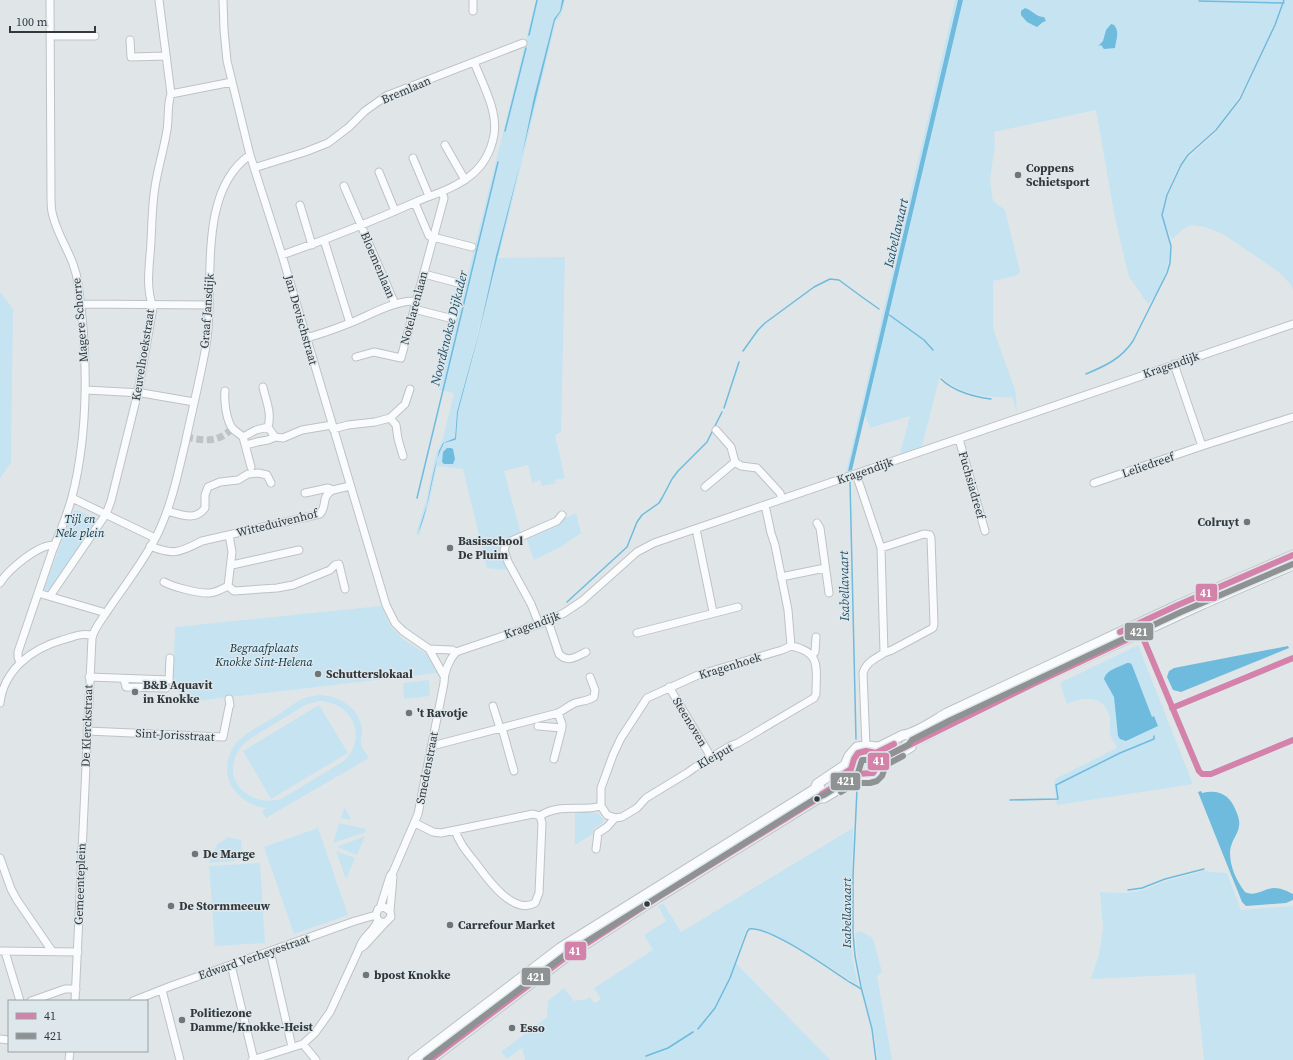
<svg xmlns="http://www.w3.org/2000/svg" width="1293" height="1060" viewBox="0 0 1293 1060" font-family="'Source Serif 4',serif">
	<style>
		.green { fill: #c6e3f2; fill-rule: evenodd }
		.water { fill: #6ebbde }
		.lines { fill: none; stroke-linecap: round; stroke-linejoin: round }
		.stream { stroke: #6ebbde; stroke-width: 1.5 }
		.minor-tunnel { stroke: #bec3c5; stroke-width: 7; stroke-dasharray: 7 3.5; stroke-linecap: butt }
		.minor-casing { stroke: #bec2c3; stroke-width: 9 }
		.major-casing { stroke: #bec2c3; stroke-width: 11 }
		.minor { stroke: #fafbfc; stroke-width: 7 }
		.major { stroke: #fafbfc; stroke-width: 9 }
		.bus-1-casing { stroke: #dde7ec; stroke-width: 9 }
		.bus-2-casing { stroke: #dde7ec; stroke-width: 9 }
		.bus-1 { stroke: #d482a9; stroke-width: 6 }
		.bus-2 { stroke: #8f9293; stroke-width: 6 }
		.poi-dot { fill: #707577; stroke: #dde7ec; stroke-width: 1.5 }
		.bus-dot { fill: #34383a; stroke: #dde7ec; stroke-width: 1.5 }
		.labels { text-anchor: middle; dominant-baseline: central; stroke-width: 3; stroke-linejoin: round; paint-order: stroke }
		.street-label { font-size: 12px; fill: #34383a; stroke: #dde7ec }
		.poi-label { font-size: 12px; font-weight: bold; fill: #34383a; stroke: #dde7ec; text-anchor: start }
		.park-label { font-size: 12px; font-style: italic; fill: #06374b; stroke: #dde7ec }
		.water-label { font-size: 13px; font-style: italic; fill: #275368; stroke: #dde7ec }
		.line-badge { stroke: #dde7ec; stroke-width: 1.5 }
		.badge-label { font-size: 11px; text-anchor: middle; font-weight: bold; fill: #fff }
	</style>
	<rect width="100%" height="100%" fill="#e0e6e8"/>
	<path class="green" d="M536,0H562L560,11L554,19L534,97L522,155L555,19L560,13L564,0H565L561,16L556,21L499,256H497L520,164L456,420L455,438L443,443L439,451L428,501L418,533L428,501L439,451L444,443L455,440L456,439L458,412L479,333L497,258L565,257L561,432L555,435L565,478L555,480L556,483L542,486L540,480L532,483L528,465L504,471L521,534L509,539L504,557L508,570L487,568L463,469L437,466L429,503L419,535L416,534L426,501L436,453L442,442L454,393L439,390Z
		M955,0H958L848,471L846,472Z
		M963,0H1283C1278,19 1269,36 1261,53C1250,76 1240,99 1224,119C1213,133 1198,143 1187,155C1178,166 1171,182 1166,196C1156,220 1168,223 1170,245C1172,260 1160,294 1148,304L1129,277L1125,261L1115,218L1096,110L994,132L995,145L990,180L993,201L1005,210L1020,271L1018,275L993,281V328L1016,393L1017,413L1012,397C990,398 969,396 950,384C946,382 943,378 940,376L922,446L900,454L910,416L870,428L865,414L888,316L891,317V314L889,313Z
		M1285,0H1293V290L1291,285L1279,272L1223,234L1205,227L1190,225L1182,230L1172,239L1165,224L1163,214L1168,196L1182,165L1189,157L1217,131L1241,100L1276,25Z
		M0,292L13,309L11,463L0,478Z
		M78,510L99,520L54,586L49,591L44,589L73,511Z
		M576,513L581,533L562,546L534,560L526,538Z
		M381,606L391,627L404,640L425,653L430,660L437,673L195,701L173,688L175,627Z
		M1138,645L1193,784L1057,805L1054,784L1055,779L1117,748C1115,743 1111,738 1110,734C1109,728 1111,723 1110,718C1105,695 1084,696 1067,704L1060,683Z
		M429,680L430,696L404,699L403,683Z
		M320,695C339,696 359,707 362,729C363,734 360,740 361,744C362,749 367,754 369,758L266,818L262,811L266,808C254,807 243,801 235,791C222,777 226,751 240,739C249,731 261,725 271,719C282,713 293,703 305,698C309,696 315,696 320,695ZM320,701C353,703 368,737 344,761L281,799C254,807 223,785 236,755C238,751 242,746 245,743C257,733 272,726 284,718C292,714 300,707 308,704C312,703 316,702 320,701Z
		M319,705L348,753L271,799L243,751Z
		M344,808H345L351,819L350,820L341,818Z
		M575,811L597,813L599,814L604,820L602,824L594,828V833L575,845Z
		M339,823L366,829V832L333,843Z
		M318,828L348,915L294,934L264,847Z
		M853,828L851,933L852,956L858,985C840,975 762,919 746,929L735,962L830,1060H525L522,1048L507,1059L501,1052L547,1017L548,1001L564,988L574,1001L587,999L589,997L595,1003L601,999L594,988L653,950L644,935L666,921L658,906L663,903L681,932Z
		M365,836L357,855L337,847Z
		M228,837L241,840L242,852L234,861L209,863L212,854L218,843L222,842Z
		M336,851L355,858L346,879Z
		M260,863L265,943L215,946L209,866Z
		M1203,871L1227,873L1241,910L1293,906V1060H1204L1195,974L1091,979L1099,954L1103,928L1100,892L1124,893L1140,891L1166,881Z
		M860,931L873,938L882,972L877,976L892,1060H878L873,1029L862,987L857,956L855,933Z"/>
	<path class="water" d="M562,0H564L561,11L555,20L522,155L534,97L554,19L560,11Z
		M958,0H963L852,470L848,471Z
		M1025,8C1032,10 1036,17 1044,17L1046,21L1043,22L1037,27L1027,22L1021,15V11Z
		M1111,24L1114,25C1120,32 1116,39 1115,48L1104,49L1101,45L1098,46L1103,41L1106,30Z
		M520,164L479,333L458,412L456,439L455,440L444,443C429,471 431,505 418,533L428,501L439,451L443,443L455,438L457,412L479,332L496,256Z
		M447,448H451L453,449L455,459L453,464H444L442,462L443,452Z
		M1288,646L1289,648L1181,692L1173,690L1167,677L1169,671L1174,668Z
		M1127,663H1130L1132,665L1152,717L1154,716L1158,726L1126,741L1120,739L1118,736L1114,697L1104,679C1106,670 1119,667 1127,663Z
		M1201,791L1202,793C1219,789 1230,795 1236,811C1238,815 1240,821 1239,826C1238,835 1231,840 1230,852C1230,867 1236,880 1245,892C1255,897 1263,889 1274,888C1281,888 1287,891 1293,894V900L1286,903L1246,906L1242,902L1198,792Z"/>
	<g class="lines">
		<path class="stream" d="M1199,1L1284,3
			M529,35L537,0
			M505,131L526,48
			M888,314L924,340L933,350
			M743,351L758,330L765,323L814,287L830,279L839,280L862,297L879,309
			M1086,374C1105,366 1121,359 1133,341L1167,273L1170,263L1171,246L1162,215L1167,195L1181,165L1188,155L1216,130L1240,99L1275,25L1284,0
			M941,379C953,391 974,397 991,399
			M724,408L739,362
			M850,481L856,739
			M417,498L498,162
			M567,602L627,547L637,522L642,515L659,503L662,498L672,479L678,471L707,442L722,412
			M857,789L853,876V933L855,956L861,987L872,1029L876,1060
			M1010,800L1058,799L1056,785L1120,753L1154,739V736
			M1128,890L1142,888L1165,879L1204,869
			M698,1029L715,1008L730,978L747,932L749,929C768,925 828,968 845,979C850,983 856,985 861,989
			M646,1056L668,1048L693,1032"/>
		<path class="minor-tunnel" d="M186,437C203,441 220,443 232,428"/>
		<g class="minor-casing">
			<path id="minor" d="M223,0L224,30L227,61L250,155L282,255L386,605L395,623L403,631L429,649L444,676
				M473,11V0
				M51,36H95
				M130,40L131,57L166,56
				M171,94L232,82
				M445,145L465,180
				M413,158L429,196
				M254,168L305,152L328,143L349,127L365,111L386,96L523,43
				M379,172L395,211
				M344,186L395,304
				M415,203L429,236L472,247
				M300,205L312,245
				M324,240L350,323
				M282,255C328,239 373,221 418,201C435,194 455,188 470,176C483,166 491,151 494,135C498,111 483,85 474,62
				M424,274L462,284
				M80,304L209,305
				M414,309L453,319
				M306,338C321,334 335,329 350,323C370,315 395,300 416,301
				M356,357L374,352L401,358L444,198L442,192
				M1174,364L1202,446
				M263,387C266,401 272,413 268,427
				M86,390L142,393L194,402
				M225,391C224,400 226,421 233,429C236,432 240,434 243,437
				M390,418L405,404L410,389
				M268,427L275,437L283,438L302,430L332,425
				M333,429L348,425L375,422L390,418L396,425L398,439L403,456
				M716,430L731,447L735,462
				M243,437L251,467
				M243,437L256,430L268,427
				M959,439L985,531
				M246,445L257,442L268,440L275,437
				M856,474L881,548L884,653C875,659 866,662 863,673L866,746
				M1094,483L1202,446L1293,417
				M705,487L735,462L741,466L757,468L780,493L782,499
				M305,493L328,488L333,490L350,486
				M72,498L155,538
				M765,505L771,533L775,545L788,610L791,646
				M167,511C180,514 195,522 205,508V495L208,487L220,482L238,480L248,474L258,473L267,475L271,483
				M817,523L820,528L829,593
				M696,529L713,612
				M229,535L232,552L228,586L234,591L277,588L293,585L330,570L335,565L339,564L345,589
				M150,546C175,556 180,552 202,541L320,514C328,505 320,497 333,490
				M881,548L924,534L930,535L931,538L934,624L933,628L892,650L884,653
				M232,565L299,550
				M781,577L825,568
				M164,582C173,587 200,594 210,593C217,592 222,589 228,586
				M0,583C8,570 38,544 55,545
				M38,593L106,613
				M50,596L106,514L111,501L138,392L153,308C145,285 150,264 151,241C152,223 152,205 155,187C158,167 164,149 167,130C169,118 167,105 171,94L159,0
				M548,621L559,654C568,663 576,657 586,652
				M539,624L531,604L508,562L504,550L506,544L509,542L557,521L562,515
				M637,633L738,607
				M429,649L452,650L456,652
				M812,655L815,652L816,637
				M20,663L18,657V652C29,619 41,585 52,552C59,534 67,516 72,497C89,431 88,351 78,284C75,258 59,240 53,216C51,210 51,204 51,198L50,0
				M89,677L169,680L170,658
				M124,679L126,687L166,688
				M669,687L711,757
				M0,703C4,670 31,649 62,640C74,637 79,633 92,635
				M493,706L500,728
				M538,726L562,728
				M502,728L514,771
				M87,731L223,737L229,707L230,705L229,699
				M432,746L558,713C564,710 568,706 575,703C581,701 588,701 594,697L595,690L590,677
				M554,759L562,728V724L558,713
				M601,806V788L613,755L621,738L647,698L698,675L782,650L791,646
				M415,823L433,832L441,833L533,814L540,816C559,803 581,812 601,806L607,815L615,818L622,817L637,808L646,798L687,773L694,768L730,746L738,743L814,698L816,694C816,668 822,652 791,646
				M455,830C459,843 467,852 475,862C486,877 513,916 535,903L539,893L542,823L540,816
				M596,849L598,833L607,827L615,818
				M0,858L11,889L17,900L52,951
				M380,908L390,876L393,872L418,814L444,683C444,672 449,660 456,652L548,621L564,613L582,601L637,552L654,543L1293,324
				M390,911L384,907L378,909L376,915C377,921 381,923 386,922L391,917L390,911L393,877
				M359,949L364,946L386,922
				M0,951L78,952
				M270,951L292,1047
				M6,952V955L20,1001
				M231,965L254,1060
				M162,990L180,1060
				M31,1001L65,989H76
				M75,1001L92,638C94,628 103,618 108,610C125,585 147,557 159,531C172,503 178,473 185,444C192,411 200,379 206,346C216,289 195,193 250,155
				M133,1001L171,986L355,921L376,915
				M0,1039L9,1040
				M303,1044L316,1060
				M69,1060L70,1051
				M252,1060L303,1044L315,1033L330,1012L359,949C362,936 374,932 378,920"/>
		</g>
		<g class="major-casing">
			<path id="major" d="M906,745L926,736L987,704L1101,651L1203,604L1293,565
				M876,771C880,765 880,760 876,753
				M836,778L851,769
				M815,789L817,784L845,765L849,756L857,747L866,746L879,747L903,735C915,734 935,720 947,713L1178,605L1293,555
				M413,1060L560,948L815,789L820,788
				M430,1060L566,957L657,898L819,798H824L857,778L868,780L876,778L882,771L886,761L911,747L912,744"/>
		</g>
		<use href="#minor" class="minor"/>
		<use href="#major" class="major"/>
		<g class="bus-1-casing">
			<path id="bus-1" d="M1120,632L1178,605L1293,555
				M1172,708L1293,658
				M834,780L851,769L854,759L858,753L866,751L876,753L894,744
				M430,1060L566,957L657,898L819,798L822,794L854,774L873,773L878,766L879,760L885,757L1033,684L1141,633L1199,771L1202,774H1211L1293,740"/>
		</g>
		<g class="bus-2-casing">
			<path id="bus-2" d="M841,792L856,783H870L877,781L882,776L886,765L903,756
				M426,1060L565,955L818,797L824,795L856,775L858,773L862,760H879L908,745L912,740L951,720L1181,612L1293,564"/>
		</g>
		<use href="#bus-1" class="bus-1"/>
		<use href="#bus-2" class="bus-2"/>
	</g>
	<g class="poi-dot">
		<circle cx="1018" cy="175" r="4"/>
		<circle cx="1247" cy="522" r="4"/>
		<circle cx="450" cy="548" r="4"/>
		<circle cx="318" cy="674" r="4"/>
		<circle cx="135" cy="692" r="4"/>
		<circle cx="409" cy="713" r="4"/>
		<circle cx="195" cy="854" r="4"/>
		<circle cx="171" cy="906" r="4"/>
		<circle cx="450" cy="925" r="4"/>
		<circle cx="366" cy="975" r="4"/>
		<circle cx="182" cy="1020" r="4"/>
		<circle cx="512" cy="1028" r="4"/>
	</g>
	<g class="bus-dot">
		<circle cx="817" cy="799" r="3.5"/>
		<circle cx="647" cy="904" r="3.5"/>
	</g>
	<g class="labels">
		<g class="street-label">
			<text transform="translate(406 90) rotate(-23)">Bremlaan</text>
			<text transform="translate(378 265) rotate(67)">Bloemenlaan</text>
			<text transform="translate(414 308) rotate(-75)">Notelarenlaan</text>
			<text transform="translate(207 311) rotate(-86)">Graaf Jansdijk</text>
			<text transform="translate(80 320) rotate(-95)">Magere Schorre</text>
			<text transform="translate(301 320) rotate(74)">Jan Devischstraat</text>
			<text transform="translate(143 355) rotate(-81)">Keuvelhoekstraat</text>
			<text transform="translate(1171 365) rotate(-19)">Kragendijk</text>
			<text transform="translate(1148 465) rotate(-19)">Leliedreef</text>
			<text transform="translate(865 471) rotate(-19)">Kragendijk</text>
			<text transform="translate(972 485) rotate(74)">Fuchsiadreef</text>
			<text transform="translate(277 523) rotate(-14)">Witteduivenhof</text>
			<text transform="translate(532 625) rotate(-20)">Kragendijk</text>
			<text transform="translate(730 666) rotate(-17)">Kragenhoek</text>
			<text transform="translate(690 722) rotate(59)">Steenoven</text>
			<text transform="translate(87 726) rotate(-88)">De Klerckstraat</text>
			<text transform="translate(175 735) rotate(3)">Sint-Jorisstraat</text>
			<text transform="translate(715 756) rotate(-29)">Kleiput</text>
			<text transform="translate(427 768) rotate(-79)">Smedenstraat</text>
			<text transform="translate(80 884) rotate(-88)">Gemeenteplein</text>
			<text transform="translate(254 957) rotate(-19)">Edward Verheyestraat</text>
		</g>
		<g class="poi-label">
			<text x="1026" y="168">Coppens<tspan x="1026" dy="14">Schietsport</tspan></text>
			<text x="1239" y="522" text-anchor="end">Colruyt</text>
			<text x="458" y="541">Basisschool<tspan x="458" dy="14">De Pluim</tspan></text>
			<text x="326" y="674">Schutterslokaal</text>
			<text x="143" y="685">B&amp;B Aquavit<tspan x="143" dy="14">in Knokke</tspan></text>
			<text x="417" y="713">'t Ravotje</text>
			<text x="203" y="854">De Marge</text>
			<text x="179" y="906">De Stormmeeuw</text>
			<text x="458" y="925">Carrefour Market</text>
			<text x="374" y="975">bpost Knokke</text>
			<text x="190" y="1013">Politiezone<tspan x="190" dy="14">Damme/Knokke-Heist</tspan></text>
			<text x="520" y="1028">Esso</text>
		</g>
		<g class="park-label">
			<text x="80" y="519">Tijl en<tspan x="80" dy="14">Nele plein</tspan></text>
			<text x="264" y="648">Begraafplaats<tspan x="264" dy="14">Knokke Sint-Helena</tspan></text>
		</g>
		<g class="water-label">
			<text transform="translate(896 233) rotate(-77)">Isabellavaart</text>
			<text transform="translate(449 328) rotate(-76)">Noordknokse Dijkader</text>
			<text transform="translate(844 586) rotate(-91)">Isabellavaart</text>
			<text transform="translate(846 913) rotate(-90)">Isabellavaart</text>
		</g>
	</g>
	<g class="line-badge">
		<rect x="1195" y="583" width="23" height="19" rx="4" fill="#d482a9"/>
		<rect x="1124" y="622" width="30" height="19" rx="4" fill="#8f9293"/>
		<rect x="867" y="752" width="23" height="19" rx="4" fill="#d482a9"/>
		<rect x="830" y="772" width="31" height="19" rx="4" fill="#8f9293"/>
		<rect x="564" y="941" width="23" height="20" rx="4" fill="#d482a9"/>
		<rect x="521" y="967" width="30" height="19" rx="4" fill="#8f9293"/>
	</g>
	<g class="badge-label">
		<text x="1206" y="597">41</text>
		<text x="1139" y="636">421</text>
		<text x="879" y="765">41</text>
		<text x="846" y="785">421</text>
		<text x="575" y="955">41</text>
		<text x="536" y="981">421</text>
	</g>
	<rect x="8" y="1000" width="140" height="52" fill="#dde7ec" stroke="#99a1a5"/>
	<rect x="16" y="1013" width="20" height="6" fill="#d482a9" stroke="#99a1a5"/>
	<text x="44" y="1020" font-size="12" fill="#34383a">41</text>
	<rect x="16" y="1033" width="20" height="6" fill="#8f9293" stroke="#99a1a5"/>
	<text x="44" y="1040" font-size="12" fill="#34383a">421</text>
	<path d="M10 26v6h85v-6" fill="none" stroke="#34383a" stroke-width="2"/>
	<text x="16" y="26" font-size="12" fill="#34383a" stroke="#dde7ec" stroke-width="3" paint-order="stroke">100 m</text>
</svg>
